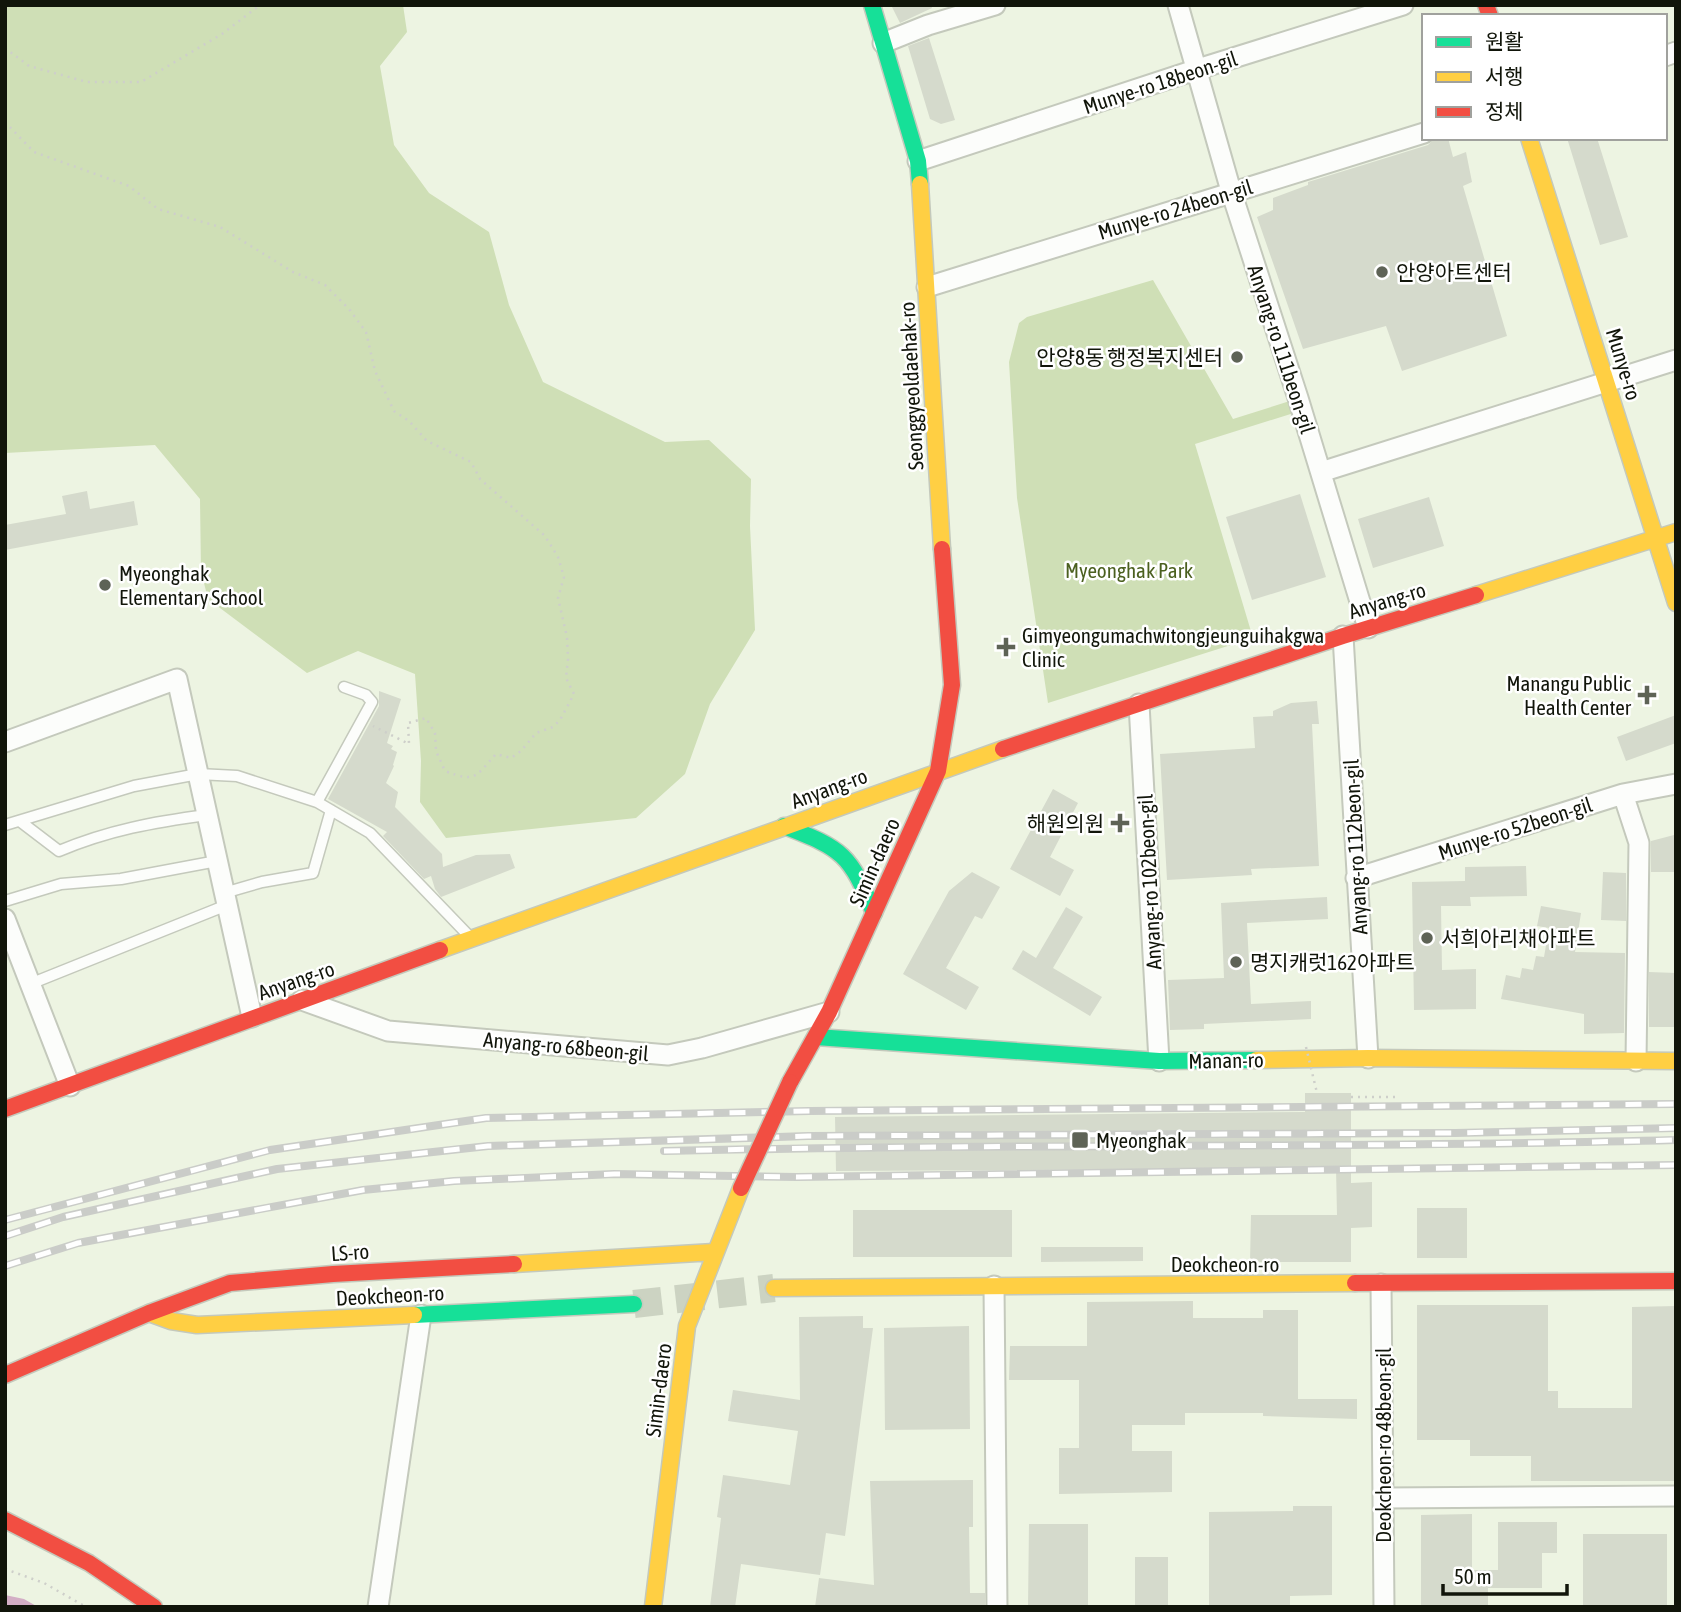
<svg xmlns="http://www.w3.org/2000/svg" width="1681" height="1612" viewBox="0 0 1681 1612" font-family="'Asap Condensed','Noto Sans KR',sans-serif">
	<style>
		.green { fill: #cfdfb6 }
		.water { fill: #d3aec5 }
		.building { fill: #d5dacc }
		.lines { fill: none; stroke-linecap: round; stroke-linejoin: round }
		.secondary-tunnel { stroke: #ccd3c2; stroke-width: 28; stroke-dasharray: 28 14; stroke-linecap: butt }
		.lane-casing { stroke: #c4c9bc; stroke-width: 13 }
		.street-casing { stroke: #c4c9bc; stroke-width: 23 }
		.fast-casing { stroke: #c4c9bc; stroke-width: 19 }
		.slow-casing { stroke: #c4c9bc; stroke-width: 19 }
		.jam-casing { stroke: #c4c9bc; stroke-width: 19 }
		.path { stroke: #cecfca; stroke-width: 2.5; stroke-dasharray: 2 5; stroke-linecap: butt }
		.lane { stroke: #fcfdfb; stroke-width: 10 }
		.street { stroke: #fcfdfb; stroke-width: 19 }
		.fast { stroke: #16e098; stroke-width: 16 }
		.slow { stroke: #ffcf43; stroke-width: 16 }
		.jam { stroke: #f24e42; stroke-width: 16 }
		.rail-casing { stroke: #caccc8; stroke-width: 8 }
		.rail { stroke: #fff; stroke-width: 5; stroke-dasharray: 16; stroke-linecap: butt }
		.jam-bridge-casing { stroke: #c4c9bc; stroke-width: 19; stroke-linecap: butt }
		.path-bridge { stroke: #cecfca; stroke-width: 2.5; stroke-dasharray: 2 5; stroke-linecap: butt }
		.jam-bridge { stroke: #f24e42; stroke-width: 16 }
		.poi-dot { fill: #5e6356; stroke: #fff; stroke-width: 2.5 }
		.labels { text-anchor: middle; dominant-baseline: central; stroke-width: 5; stroke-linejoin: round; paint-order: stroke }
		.street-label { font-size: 21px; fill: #11150a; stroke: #fff }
		.poi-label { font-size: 21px; fill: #11150a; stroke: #fff; text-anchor: start }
		.park-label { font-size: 21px; fill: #4b601f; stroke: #fff }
	</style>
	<rect width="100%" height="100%" fill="#edf4e2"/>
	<path class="green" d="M5,5H403L407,32L380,66L394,145L429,193L489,232L509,305L543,382L665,442L709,440L751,479L750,526L755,630L710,704L685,774L636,818L446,838L420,802L421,761L415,674L358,651L307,673L208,599L201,571L200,499L155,445L5,453Z
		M1153,280L1233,419L1293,400L1297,412L1195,444L1253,638L1048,703L1017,498L1009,362L1019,323L1027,317Z"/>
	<path class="water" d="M5,1595L24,1599L38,1607H5Z"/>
	<path class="building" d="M891,5H931L932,8L900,23Z
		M929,38L955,120L941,124L930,119L908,46Z
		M1435,138H1448L1453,157L1466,152L1472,182L1463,186L1507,336L1402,371L1386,326L1303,349L1257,217L1273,210V198L1308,185V182L1428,145Z
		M1567,138H1597L1628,237L1600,245Z
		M87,491L90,509L134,501L138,525L5,550V525L66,514L62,496Z
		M1300,494L1326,577L1252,600L1226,517Z
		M1429,497L1444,546L1373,568L1358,519Z
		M379,691L401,699L387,743L393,746L391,749L397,752L393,765L394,766L386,783L398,792L395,807L442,854L443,867L476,855L510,854L515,868L441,897L435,889L431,876L424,879L383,836L387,832L328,799L379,706Z
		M1317,701L1319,724H1312L1319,866L1251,869L1252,875L1167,880L1160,754L1255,748L1253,717L1273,716V711L1291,703Z
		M1676,715V743L1626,761L1617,737Z
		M1053,789L1078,803L1050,857L1074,870L1060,896L1010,869Z
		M1674,835L1676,872H1651V841Z
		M1526,866L1527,896L1470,897L1471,906H1441L1442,970L1476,969V1009L1414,1010L1412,882L1465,881V867Z
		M972,872L1000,887L982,919L975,916L946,968L979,987L966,1010L903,974L949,891Z
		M1603,872L1626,873V921L1601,920Z
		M1327,897L1328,919L1247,923L1251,1004L1311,1001V1019L1204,1024V1029L1170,1030L1168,980L1224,978L1221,903Z
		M1541,906L1581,913L1575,952L1625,953L1624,1033L1584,1034V1014L1501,999L1506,975L1520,978L1522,968L1533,970L1536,956L1544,957L1549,928L1537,926Z
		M1066,907L1083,917L1053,968L1102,997L1090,1016L1012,969L1023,950L1036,958Z
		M1649,972L1676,973L1675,1027H1649Z
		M1305,1093H1351V1183L1372,1182V1227L1351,1228V1262H1250L1251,1215H1337L1336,1168L836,1171L835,1117L1305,1112Z
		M1417,1208H1467V1258H1417Z
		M853,1210H1012V1257H853Z
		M1041,1247H1143V1261L1041,1262Z
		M1193,1301V1318H1263V1310H1298V1399H1357V1419L1263,1416V1413H1185V1425H1132V1451H1172V1492L1059,1494V1448H1079V1380H1009L1010,1346H1087V1302Z
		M1417,1305H1548V1391H1558V1408H1632V1307L1676,1306V1481H1531V1456H1470V1440H1417Z
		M863,1316V1328H873L845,1536L826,1533L820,1575L741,1564L735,1607H710L721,1518L717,1517L723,1475L790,1485L798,1431L728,1421L733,1390L800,1400L799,1317Z
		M969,1326L970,1429L885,1430L884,1328Z
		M973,1480V1527H969L970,1593H985V1607H815L819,1578L874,1585L870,1481Z
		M1293,1506H1332V1595L1290,1596V1607H1209V1512L1293,1511Z
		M1472,1514V1570H1498V1522H1557V1553H1542V1588H1488V1605L1421,1606V1515Z
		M1029,1524H1088V1607H1028Z
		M1583,1534H1667V1607H1583Z
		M1135,1557H1168V1607H1135Z"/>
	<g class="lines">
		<path class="secondary-tunnel" d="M634,1304L774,1288"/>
		<g class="lane-casing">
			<path id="lane" d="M317,802L372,702L366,695L344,687
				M21,822L59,851C109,830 154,822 207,815
				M5,825L134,786L198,774L237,776L317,802L370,833L470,937
				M224,893L262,882L313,873L331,810
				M5,901L61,884L121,879L217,861
				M30,984L227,905"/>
		</g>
		<g class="street-casing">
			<path id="street" d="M1178,5L1231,191L1298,398L1368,628
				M883,43L928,25L995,5
				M1665,56L1676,52
				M918,161L1198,69L1403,5
				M927,287L1424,133
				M1321,472L1676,360
				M1343,636L1368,1058
				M1139,704L1159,1061
				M5,742L177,679L252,1017
				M1623,794L1639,843L1636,1061
				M1356,878L1623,794L1676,784
				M5,919L70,1086
				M302,1000L388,1031L668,1055L702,1048L829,1012
				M1381,1284L1384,1607
				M994,1286L997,1607
				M1384,1498L1676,1496
				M378,1607L421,1315"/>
		</g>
		<g class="fast-casing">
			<path id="fast" d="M872,5L918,161L920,184
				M784,826C843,849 850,854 874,913
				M816,1037L1159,1061L1256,1060
				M414,1315L634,1304"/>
		</g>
		<g class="slow-casing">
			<path id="slow" d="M1529,138L1676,603
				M920,184L942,549
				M1476,595L1676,532
				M440,950L1003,749
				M1256,1060L1368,1058L1676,1061
				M514,1264L714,1252
				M774,1288L1355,1283
				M149,1313L171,1321L197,1325L414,1315
				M653,1607L687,1326L741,1188"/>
		</g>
		<g class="jam-casing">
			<path id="jam" d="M1486,5L1490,16
				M1003,749L1343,636L1476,595
				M790,1082L829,1012L938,771L952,685L942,549
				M5,1109L440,950
				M1355,1283L1676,1281
				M5,1375L149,1313L230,1283L333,1274L514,1264
				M5,1520L89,1563L154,1607"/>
		</g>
		<path class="path" d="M5,48L29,66L87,82H141L222,34L260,5
			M5,122L34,152L129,186L158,209L220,227L293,272L325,285L349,309L366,332L375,371L394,411L409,421L427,441L471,462L480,479L545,536L558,557L564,577L558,598L567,637L568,659L566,678L574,694L560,720L553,727L536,733L521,751L511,758L496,754C475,777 476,783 445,771L436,751L435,733L426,718L408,723L409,744L373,726
			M1351,1097H1400
			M5,1569L44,1583L86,1607"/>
		<use href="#lane" class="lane"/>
		<use href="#street" class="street"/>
		<use href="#fast" class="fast"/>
		<use href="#slow" class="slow"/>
		<use href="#jam" class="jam"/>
		<g class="rail-casing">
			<path id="rail" d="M664,1151C1001,1143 1339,1149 1676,1140
				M5,1220L270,1150L486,1118L809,1111L1676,1104
				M5,1236L63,1217L277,1169L488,1146L808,1136L1455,1133L1676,1128
				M5,1266L78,1243L363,1190L454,1181L614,1174L797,1177L1676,1165"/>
		</g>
		<use href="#rail" class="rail"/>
		<g class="jam-bridge-casing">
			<path id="jam-bridge" d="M741,1188L790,1082"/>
		</g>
		<path class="path-bridge" d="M1306,1047L1317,1093"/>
		<use href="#jam-bridge" class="jam-bridge"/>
	</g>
	<g class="poi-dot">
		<circle cx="1382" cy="272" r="7"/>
		<circle cx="1237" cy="357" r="7"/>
		<circle cx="105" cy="585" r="7"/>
		<path d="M1002.5 636.5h7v7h7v7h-7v7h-7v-7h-7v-7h7z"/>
		<path d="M1643.5 684.5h7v7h7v7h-7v7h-7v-7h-7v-7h7z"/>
		<path d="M1116.5 812.5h7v7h7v7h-7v7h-7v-7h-7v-7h7z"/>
		<circle cx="1427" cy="938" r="7"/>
		<circle cx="1236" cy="962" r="7"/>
		<rect x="1071" y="1131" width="18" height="18" rx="3.5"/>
	</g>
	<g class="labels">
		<g class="street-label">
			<text transform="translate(1160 82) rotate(-18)">Munye-ro 18beon-gil</text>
			<text transform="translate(1175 209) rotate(-17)">Munye-ro 24beon-gil</text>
			<text transform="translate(1282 349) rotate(72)">Anyang-ro 111beon-gil</text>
			<text transform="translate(1624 364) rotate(73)">Munye-ro</text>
			<text transform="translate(911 386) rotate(-93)">Seonggyeoldaehak-ro</text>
			<text transform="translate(1387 600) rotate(-17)">Anyang-ro</text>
			<text transform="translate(829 788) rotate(-20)">Anyang-ro</text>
			<text transform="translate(1515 828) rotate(-18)">Munye-ro 52beon-gil</text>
			<text transform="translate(1355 847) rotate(-93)">Anyang-ro 112beon-gil</text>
			<text transform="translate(874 862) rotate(-66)">Simin-daero</text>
			<text transform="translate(1149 882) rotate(-93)">Anyang-ro 102beon-gil</text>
			<text transform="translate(296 980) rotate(-19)">Anyang-ro</text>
			<text transform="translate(566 1046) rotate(5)">Anyang-ro 68beon-gil</text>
			<text transform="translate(1226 1060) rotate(-1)">Manan-ro</text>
			<text transform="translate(350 1252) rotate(-4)">LS-ro</text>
			<text x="1225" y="1264">Deokcheon-ro</text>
			<text transform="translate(390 1295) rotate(-3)">Deokcheon-ro</text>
			<text transform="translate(658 1390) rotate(-83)">Simin-daero</text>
			<text transform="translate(1383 1445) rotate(-90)">Deokcheon-ro 48beon-gil</text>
		</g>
		<g class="poi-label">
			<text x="1396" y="272">안양아트센터</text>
			<text x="1223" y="357" text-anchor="end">안양8동 행정복지센터</text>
			<text x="119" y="573">Myeonghak<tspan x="119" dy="24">Elementary School</tspan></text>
			<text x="1022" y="635">Gimyeongumachwitongjeunguihakgwa<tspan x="1022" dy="24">Clinic</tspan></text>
			<text x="1631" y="683" text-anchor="end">Manangu Public<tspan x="1631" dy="24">Health Center</tspan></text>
			<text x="1104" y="823" text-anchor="end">해원의원</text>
			<text x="1441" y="938">서희아리채아파트</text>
			<text x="1250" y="962">명지캐럿162아파트</text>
			<text x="1096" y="1140">Myeonghak</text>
		</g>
		<g class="park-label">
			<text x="1129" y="570">Myeonghak Park</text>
		</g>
	</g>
	<rect width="1681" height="1612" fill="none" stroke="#11150a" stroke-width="14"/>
	<rect x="1422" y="14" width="245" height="126" fill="#ffffff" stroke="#a0a19d" stroke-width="2"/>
	<rect x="1436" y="37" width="35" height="10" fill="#16e098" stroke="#a0a19d" stroke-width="2"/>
	<text x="1485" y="49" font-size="21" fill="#11150a">원활</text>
	<rect x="1436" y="72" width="35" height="10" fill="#ffcf43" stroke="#a0a19d" stroke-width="2"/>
	<text x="1485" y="84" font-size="21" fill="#11150a">서행</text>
	<rect x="1436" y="107" width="35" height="10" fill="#f24e42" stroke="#a0a19d" stroke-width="2"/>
	<text x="1485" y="119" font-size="21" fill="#11150a">정체</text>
	<path d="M1443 1584v10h124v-10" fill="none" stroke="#11150a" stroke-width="3.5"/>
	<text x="1454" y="1584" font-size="21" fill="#11150a" stroke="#ffffff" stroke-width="5" paint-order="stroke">50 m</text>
</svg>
